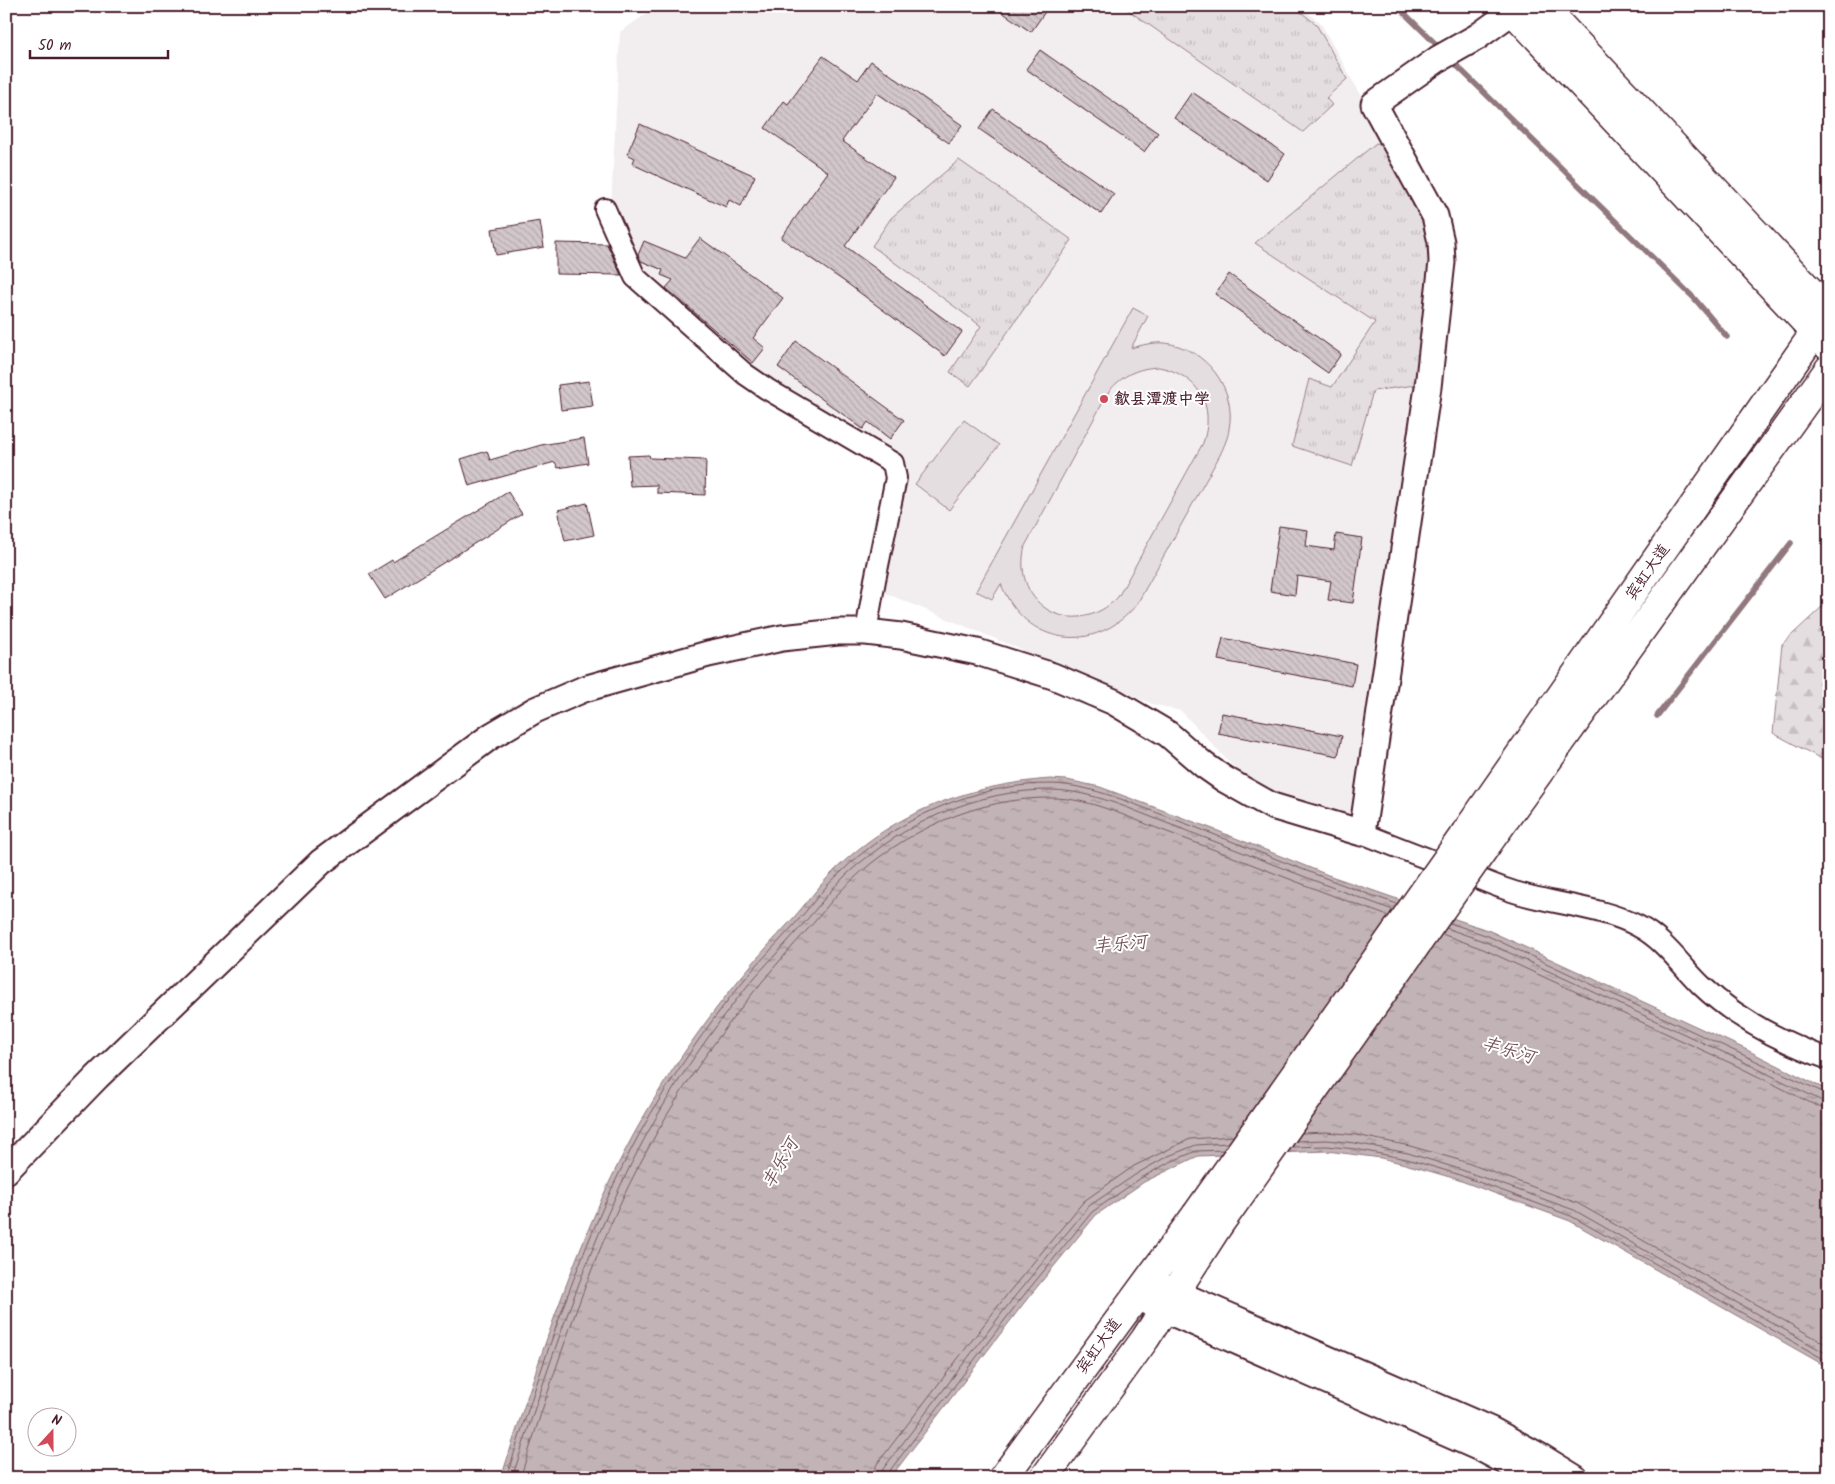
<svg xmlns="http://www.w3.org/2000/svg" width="1835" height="1484" viewBox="0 0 1835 1484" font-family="Kalam,'LXGW WenKai TC',sans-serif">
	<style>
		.built { fill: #f2eeef }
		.grass { fill: url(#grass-tufts); stroke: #987e86 }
		.forest { fill: url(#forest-firs); stroke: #987e86 }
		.garden { fill: #e5dee0; stroke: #987e86; fill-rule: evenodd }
		.water { fill: url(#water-ripples); stroke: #91787e }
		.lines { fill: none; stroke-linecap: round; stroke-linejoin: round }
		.shore { stroke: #7a5a63; stroke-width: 1 }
		.stream { stroke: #91787e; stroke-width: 5.5 }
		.building { fill: url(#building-back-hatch); stroke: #4a1f2b }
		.minor-casing { stroke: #4a1f2b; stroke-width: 24 }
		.tertiary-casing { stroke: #4a1f2b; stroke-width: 29 }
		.secondary-casing { stroke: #4a1f2b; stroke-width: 31 }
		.minor { stroke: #fff; stroke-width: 20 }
		.tertiary { stroke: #fff; stroke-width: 25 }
		.secondary { stroke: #fff; stroke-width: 28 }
		.secondary-bridge-casing { stroke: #4a1f2b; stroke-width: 31; stroke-linecap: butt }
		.secondary-bridge { stroke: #fff; stroke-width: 28 }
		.poi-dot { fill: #d1495b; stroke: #fff; stroke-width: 2 }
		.labels { text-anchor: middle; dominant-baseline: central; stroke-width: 4; stroke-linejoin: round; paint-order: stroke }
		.poi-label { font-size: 16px; font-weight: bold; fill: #4a1f2b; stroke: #fff; text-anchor: start }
		.street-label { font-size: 16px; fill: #4a1f2b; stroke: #fff }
		.water-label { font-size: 18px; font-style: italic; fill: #74535c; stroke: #fff }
	</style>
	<defs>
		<pattern id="grass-tufts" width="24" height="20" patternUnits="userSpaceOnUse" patternTransform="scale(1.25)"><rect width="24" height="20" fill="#e5dee0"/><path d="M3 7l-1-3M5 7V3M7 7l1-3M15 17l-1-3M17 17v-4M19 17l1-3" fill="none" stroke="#c6bec0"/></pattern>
		<pattern id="forest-firs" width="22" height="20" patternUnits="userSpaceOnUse" patternTransform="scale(1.25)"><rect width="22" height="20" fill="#e5dee0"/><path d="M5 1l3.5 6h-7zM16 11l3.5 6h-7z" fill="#c6bec0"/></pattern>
		<pattern id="water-ripples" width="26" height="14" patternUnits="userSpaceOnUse" patternTransform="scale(1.25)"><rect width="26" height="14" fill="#c1b3b6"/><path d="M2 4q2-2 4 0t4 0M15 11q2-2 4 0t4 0" fill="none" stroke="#9f9194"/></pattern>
		<pattern id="building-back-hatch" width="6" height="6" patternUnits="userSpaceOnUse" patternTransform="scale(1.25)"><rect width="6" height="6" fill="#d2c7cb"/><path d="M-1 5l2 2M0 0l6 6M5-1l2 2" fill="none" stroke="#b6aaae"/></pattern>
	</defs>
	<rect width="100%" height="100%" fill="#fff"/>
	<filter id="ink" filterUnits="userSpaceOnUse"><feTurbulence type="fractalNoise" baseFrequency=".02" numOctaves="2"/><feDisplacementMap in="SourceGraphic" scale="10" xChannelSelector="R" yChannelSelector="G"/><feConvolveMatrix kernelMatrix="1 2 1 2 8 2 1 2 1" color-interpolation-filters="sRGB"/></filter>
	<g filter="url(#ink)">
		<path class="built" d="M664,6H1299L1320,22L1431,221L1436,262L1356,815L1285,802L1247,781L1181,711L1152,704L878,590L903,456L818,416L766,383L641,275L611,208L620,32L649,12Z"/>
		<path class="grass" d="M1122,6H1293L1316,24L1347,79L1326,98L1332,105L1303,132Z
			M1376,143L1382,144L1428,220L1434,261L1415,385L1373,391L1352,466L1292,446L1309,379L1332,387L1375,322L1255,243Z
			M959,160L1072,240L970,386L950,372L981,326L872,246L891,218Z"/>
		<path class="forest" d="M1829,597V763L1773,733L1782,644L1824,605Z"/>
		<path class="garden" d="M1133,308L1148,316L1131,348C1142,345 1153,342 1165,343C1206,348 1237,389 1229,429C1228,438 1224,446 1220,455L1137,604C1095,656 1025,646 1001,584L992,599L976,591ZM1159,367C1198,375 1216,405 1203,443L1118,597C1075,642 1010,606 1025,546L1109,391C1123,375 1137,368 1159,367Z
			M964,420L999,445L949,510L915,484Z"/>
		<path class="water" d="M1050,779L1067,780L1100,787L1213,829L1328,875L1490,931L1745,1049L1829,1091V1368L1570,1221L1453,1178L1405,1164L1381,1158L1327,1151L1198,1156L1144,1182L1096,1215L1024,1303L890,1478H501C533,1379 564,1279 608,1185C653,1089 715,1002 787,925C804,907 818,886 837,868C896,811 969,785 1050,779Z"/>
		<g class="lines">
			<path class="shore" d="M1450,923L1488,936L1829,1095
				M1446,928L1486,942L1740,1060L1822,1101L1829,1102
				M1442,934L1483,949L1737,1066L1819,1107L1829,1109
				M1302,1133L1327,1132L1356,1135L1410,1146L1459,1160L1577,1203L1829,1346
				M1296,1141L1327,1140L1355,1143L1408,1153L1456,1168L1574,1210L1829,1355
				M1292,1147L1327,1146L1355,1149L1407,1159L1454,1173L1571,1216L1829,1362
				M506,1478C549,1346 590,1210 664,1092C689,1053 715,1015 744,980C762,958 783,938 801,917C814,902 825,886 840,873C895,819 975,783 1052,784C1093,785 1132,804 1171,818C1246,846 1320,878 1397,904
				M512,1478C555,1347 597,1213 669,1096C693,1057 720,1020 748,985C766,964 786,944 804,923C819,906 831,889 847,874C902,824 977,789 1052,790C1093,791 1132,810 1169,824C1244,852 1317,883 1393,910
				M520,1478C557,1365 592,1249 650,1145C693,1066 747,996 808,929C822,914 834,896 850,882C903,831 978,797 1052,798C1090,798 1126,817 1162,830C1238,858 1312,889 1388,916
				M873,1478L874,1470L877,1464L1009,1292L1084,1201L1134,1166L1190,1139L1234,1136
				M880,1478L883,1469L1015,1296L1089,1206L1138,1173L1166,1157L1196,1145L1228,1143
				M887,1478L888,1473L1020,1300L1092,1212L1141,1178L1168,1163L1196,1151L1224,1150"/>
			<path class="stream" d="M1397,6L1442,50
				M1450,59L1694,298L1727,337
				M1657,716L1791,543"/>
		</g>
		<path class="building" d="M993,6H1049L1031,32Z
			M1040,50L1158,133L1144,152L1026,69Z
			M823,56L858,80L871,61L962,125L949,143L877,93L842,141L894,177L845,246L962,332L945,356L848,284L781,238L828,172L765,128L784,101L788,104Z
			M1192,92L1285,154L1267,180L1174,118Z
			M993,109L1114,194L1101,214L979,129Z
			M640,124L755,176L741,206L729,200L726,207L632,164L635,158L627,154Z
			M540,221L544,247L496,255L492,229Z
			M700,238L783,298L753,338L765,348L753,363L666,288L673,280L661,275L663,270L641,261L638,255L644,241L685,258Z
			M556,243L607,244L621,275L556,274Z
			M1229,274L1341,354L1328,373L1215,294Z
			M796,341L904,420L890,439L868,422L863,429L778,367Z
			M589,381L593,406L561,410L558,385Z
			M584,438L588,463L558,468L555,462L469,486L461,459L487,451L490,460L541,445Z
			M649,455L650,458L706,460L705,495L657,493V485L630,486L628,456Z
			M508,492L522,514L385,599L369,574L392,560L393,562Z
			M587,503L594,535L565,541L558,510Z
			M1279,526L1308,530L1306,546L1334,550L1336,534L1362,538L1353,603L1328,600L1331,581L1297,576L1295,595L1270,591Z
			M1223,638L1356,664L1352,686L1218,660Z
			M1222,713L1342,736L1338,756L1218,733Z"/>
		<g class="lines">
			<g class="minor-casing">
				<path id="minor" d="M605,209L635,277L745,374L767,389L893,463L896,478L875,580L866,632
					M1362,833C1396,847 1431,860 1465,873C1482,880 1500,888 1518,893C1558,905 1601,907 1638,926C1665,940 1681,966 1702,986C1738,1020 1781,1042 1829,1059"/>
			</g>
			<g class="tertiary-casing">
				<path id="tertiary" d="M6,1171L97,1077L321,862L491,736L535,710L584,689L708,654L782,638L838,632H866L901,636L977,652L1053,676L1114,702L1168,734L1204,765L1224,779L1272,806L1362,833L1428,387L1442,262L1441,242L1435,216L1374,104L1438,59L1477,37L1513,11
					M1158,1285L1491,1430L1541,1457L1575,1478
					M1136,1297L1482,1449L1536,1478"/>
			</g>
			<g class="secondary-casing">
				<path id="secondary" d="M1508,6L1829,347
					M1542,6L1829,311
					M1466,832L1829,312
					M1488,843L1829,369
					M1003,1478L1196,1215
					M1044,1478L1145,1339L1218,1226"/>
			</g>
			<use href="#minor" class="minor"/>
			<use href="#tertiary" class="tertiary"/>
			<use href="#secondary" class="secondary"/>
			<g class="secondary-bridge-casing">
				<path id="secondary-bridge" d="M1196,1215L1466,832
					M1218,1226L1488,843"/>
			</g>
			<use href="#secondary-bridge" class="secondary-bridge"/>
		</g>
	</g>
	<circle class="poi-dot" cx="1104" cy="399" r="5"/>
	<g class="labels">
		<g class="poi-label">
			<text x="1114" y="399">歙县潭渡中学</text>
		</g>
		<g class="street-label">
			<text transform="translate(1648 572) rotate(-55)">宾虹大道</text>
			<text transform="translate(1099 1346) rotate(-54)">宾虹大道</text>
		</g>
		<g class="water-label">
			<text transform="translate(1120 945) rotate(-5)">丰乐河</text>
			<text transform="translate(1508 1051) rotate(17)">丰乐河</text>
			<text transform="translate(781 1164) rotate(-60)">丰乐河</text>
		</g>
	</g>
	<rect width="1835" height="1484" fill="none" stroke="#fff" stroke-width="25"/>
	<rect x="12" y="12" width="1810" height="1459" fill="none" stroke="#4a1f2b" stroke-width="2" filter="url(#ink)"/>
	<g transform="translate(52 1432) rotate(21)"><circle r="24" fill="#ffffff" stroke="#b7a5aa"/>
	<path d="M0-4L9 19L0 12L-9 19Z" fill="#d1495b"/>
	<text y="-8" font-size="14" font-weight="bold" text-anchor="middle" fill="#4a1f2b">N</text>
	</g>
	<path d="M30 50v8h138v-8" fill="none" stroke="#4a1f2b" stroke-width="2.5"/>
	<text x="38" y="50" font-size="15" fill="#4a1f2b" stroke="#ffffff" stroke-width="4" paint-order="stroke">50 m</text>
</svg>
